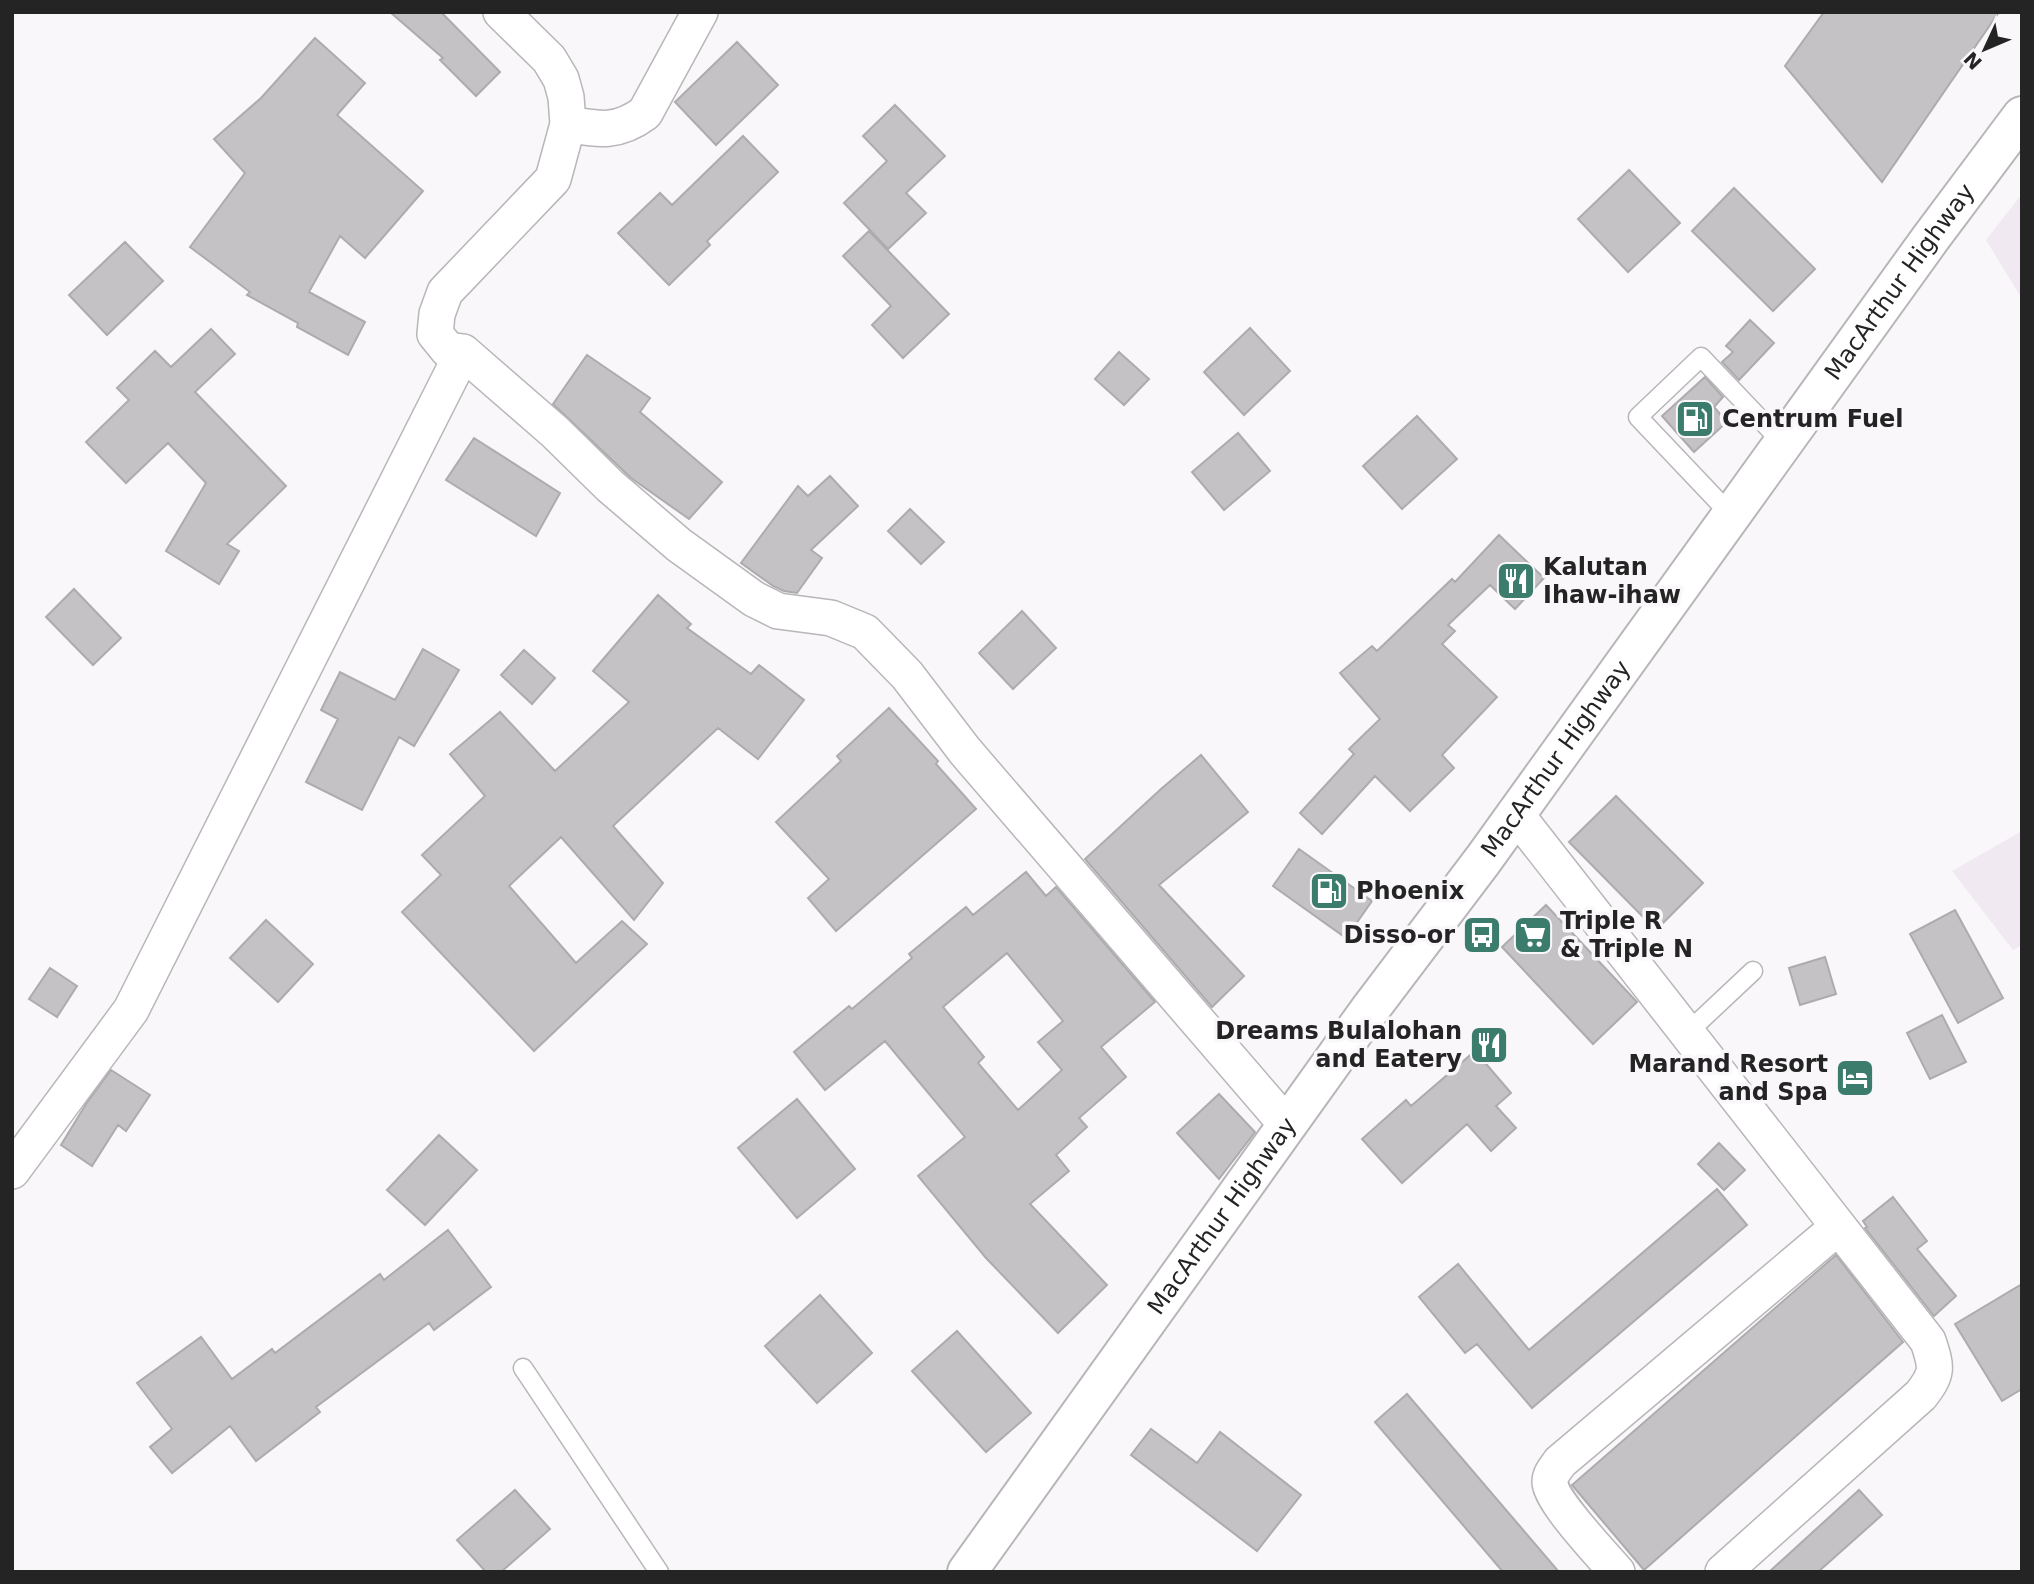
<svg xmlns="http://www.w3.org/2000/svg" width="2034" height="1584" viewBox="0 0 2034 1584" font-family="'DejaVu Sans',sans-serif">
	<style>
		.built { fill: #f0e9f2 }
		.building { fill: #c4c2c4; stroke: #adabae; stroke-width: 2; fill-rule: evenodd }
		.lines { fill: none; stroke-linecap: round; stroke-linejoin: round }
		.service-casing { stroke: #b8b6b8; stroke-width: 21 }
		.minor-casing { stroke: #b8b6b8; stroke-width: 38 }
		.trunk-casing { stroke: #b8b6b8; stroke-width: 42 }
		.service { stroke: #fff; stroke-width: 18 }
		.minor { stroke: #fff; stroke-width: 35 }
		.trunk { stroke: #fff; stroke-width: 38 }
		.labels { text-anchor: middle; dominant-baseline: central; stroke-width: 7; stroke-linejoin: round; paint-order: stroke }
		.street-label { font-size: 24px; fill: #252425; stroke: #f9f7f9 }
		.poi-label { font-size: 24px; font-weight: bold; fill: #252425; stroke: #f9f7f9; text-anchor: start }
	</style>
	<rect width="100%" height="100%" fill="#f9f7f9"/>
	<path class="built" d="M2022,194V299L1986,240Z
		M2022,831V945L2013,950L1952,871Z"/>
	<path class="building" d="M390,12H441L500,72L476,96L440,60L443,58Z
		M1824,12H1999L1882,182L1785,66Z
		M315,38L365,83L337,115L423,191L365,258L340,236L309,292L365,322L348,355L297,327L298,323L247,295L250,292L190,247L245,173L214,139L261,98Z
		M737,42L778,85L716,145L675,102Z
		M895,105L945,156L906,193L926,213L888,249L844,203L887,161L863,136Z
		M743,136L778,172L707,241L710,245L669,285L618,233L660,193L672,205Z
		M1629,170L1680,223L1628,272L1578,219Z
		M1734,188L1815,269L1773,311L1692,231Z
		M869,231L949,314L903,358L872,325L891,306L843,256Z
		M125,242L163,281L107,335L69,295Z
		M1750,320L1774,343L1739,380L1722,362L1733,352L1726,346Z
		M1250,328L1290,371L1244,415L1204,372Z
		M211,329L235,354L195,392L286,486L227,544L239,551L219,584L166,551L206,483L168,443L126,483L86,442L129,400L117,388L155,351L171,367Z
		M1119,352L1149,379L1124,405L1095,379Z
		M587,355L650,398L640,412L722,482L689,519L631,478L553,404Z
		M1705,377L1723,397L1714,407L1727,422L1694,452L1662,416Z
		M1417,416L1457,459L1402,509L1363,466Z
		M1238,433L1270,471L1224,510L1192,472Z
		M474,438L560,493L536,536L446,480Z
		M830,476L858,506L811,550L822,558L797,593L784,591L773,586L741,563L798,486L808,496Z
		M910,509L944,542L921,564L888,531Z
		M1499,535L1544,578L1515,609L1490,585L1448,625L1455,631L1442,644L1497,697L1442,755L1454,768L1410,811L1375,776L1322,834L1300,813L1354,754L1349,749L1380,719L1340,673L1372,646L1377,651L1452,579L1455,582Z
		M74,589L121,638L93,665L46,617Z
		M658,595L691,624L687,628L751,674L759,665L804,700L758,759L718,728L613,826L663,883L634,920L561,837L509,886L576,963L622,921L647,944L534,1051L402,912L441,875L422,855L485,796L450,754L500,712L555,771L629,702L593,671Z
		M1022,611L1056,648L1013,689L979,653Z
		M423,649L459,670L414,746L399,737L362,810L306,782L338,719L321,710L340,672L395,700Z
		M524,650L555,678L532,704L501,675Z
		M889,708L938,761L936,764L976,809L836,931L808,898L829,879L776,822L841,761L837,756Z
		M1201,755L1248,812L1159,885L1244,976L1212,1007L1085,859L1161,789Z
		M1616,796L1703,883L1656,930L1569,842Z
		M1299,849L1372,901L1346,938L1273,886Z
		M1026,872L1046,896L1056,887L1155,1002L1101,1047L1126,1077L1079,1118L1087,1127L1056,1155L1069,1171L1030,1204L1107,1285L1058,1333L986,1258L918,1176L965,1137L885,1041L825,1090L794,1052L849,1006L852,1009L912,958L909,954L966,907L973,915ZM1007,953L1063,1021L1038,1042L1062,1070L1018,1110L978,1063L984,1057L943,1007Z
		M1546,905L1637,1002L1593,1044L1502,947Z
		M1955,910L2003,998L1958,1023L1910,934Z
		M266,920L313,964L278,1002L230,958Z
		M1825,957L1836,994L1800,1005L1789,968Z
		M50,968L77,986L57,1017L29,999Z
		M1942,1015L1966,1062L1930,1079L1907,1033Z
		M1475,1051L1511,1093L1496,1106L1516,1128L1491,1151L1467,1124L1402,1183L1362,1139L1406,1100L1411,1106Z
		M111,1070L150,1095L126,1131L118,1125L92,1166L61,1145L86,1104Z
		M1219,1094L1255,1132L1219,1179L1177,1133Z
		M797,1099L855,1169L797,1218L738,1148Z
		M439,1135L477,1170L425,1225L387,1190Z
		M1719,1143L1745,1170L1724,1190L1698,1164Z
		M1717,1189L1747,1225L1532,1408L1477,1344L1465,1353L1419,1297L1458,1264L1529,1350Z
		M1893,1197L1927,1241L1917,1249L1956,1296L1934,1316L1865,1228L1867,1227L1863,1221Z
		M448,1230L491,1287L434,1330L429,1323L316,1407L320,1412L256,1461L230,1426L172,1473L150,1447L172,1429L137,1383L201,1337L232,1379L272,1349L275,1353L380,1274L384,1280Z
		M1836,1255L1903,1342L1644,1570L1572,1485Z
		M2022,1284V1389L2002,1401L1955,1324Z
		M820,1295L872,1353L817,1403L765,1346Z
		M957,1331L1031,1413L986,1452L912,1371Z
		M1407,1394L1559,1572H1503L1375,1422Z
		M1151,1429L1197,1463L1220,1432L1301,1495L1257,1551L1131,1455Z
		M515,1490L550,1529L501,1572H486L457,1540Z
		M1859,1490L1882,1515L1818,1572H1769Z"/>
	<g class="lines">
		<g class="service-casing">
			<path id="service" d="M1731,515L1638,417L1701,357L1783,443
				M1687,1033L1753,971
				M523,1368L659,1572"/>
		</g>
		<g class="minor-casing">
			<path id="minor" d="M501,12L549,59L561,79L566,97L568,124L553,179L445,292L437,314L435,334L448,350L463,352L555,432L610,486L679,545L754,599L778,611L831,618L865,632L907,675L965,751L1287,1125
				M568,124C600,130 618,133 645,113L700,12
				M1515,813L1928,1341C1937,1368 1938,1373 1921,1395L1723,1572
				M12,1171L131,1010L463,352
				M1617,1572C1603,1556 1550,1500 1550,1482C1550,1474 1556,1468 1560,1462L1838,1227"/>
		</g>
		<g class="trunk-casing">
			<g id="trunk">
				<path id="s1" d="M967,1572L1368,1012L1483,860L1930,239L2022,116"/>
			</g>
		</g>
		<use href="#service" class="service"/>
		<use href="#minor" class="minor"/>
		<use href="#trunk" class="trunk"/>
	</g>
	<defs>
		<g id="fuel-square" transform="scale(2.0125)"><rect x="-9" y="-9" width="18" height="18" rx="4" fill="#3b7c6c" stroke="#f9f7f9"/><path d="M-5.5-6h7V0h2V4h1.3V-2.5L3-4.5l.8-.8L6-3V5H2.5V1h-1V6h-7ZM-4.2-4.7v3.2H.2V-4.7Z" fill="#fff"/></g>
		<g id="restaurant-square" transform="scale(2.0125)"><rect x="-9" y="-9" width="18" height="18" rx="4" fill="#3b7c6c" stroke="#f9f7f9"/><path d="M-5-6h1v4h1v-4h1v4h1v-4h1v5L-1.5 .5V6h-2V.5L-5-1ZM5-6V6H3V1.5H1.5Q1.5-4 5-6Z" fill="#fff"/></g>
		<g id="bus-square" transform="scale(2.0125)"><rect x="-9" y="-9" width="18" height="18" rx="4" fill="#3b7c6c" stroke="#f9f7f9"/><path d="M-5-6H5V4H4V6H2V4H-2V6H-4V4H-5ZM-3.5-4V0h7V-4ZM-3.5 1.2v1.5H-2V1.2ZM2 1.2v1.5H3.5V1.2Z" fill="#fff"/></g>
		<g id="supermarket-square" transform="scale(2.0125)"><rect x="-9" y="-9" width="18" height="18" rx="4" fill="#3b7c6c" stroke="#f9f7f9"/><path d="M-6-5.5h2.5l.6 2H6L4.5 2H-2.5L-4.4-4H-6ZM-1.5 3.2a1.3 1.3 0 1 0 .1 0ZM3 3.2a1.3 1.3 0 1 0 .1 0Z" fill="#fff"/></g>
		<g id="hotel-square" transform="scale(2.0125)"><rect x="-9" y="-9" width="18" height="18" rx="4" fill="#3b7c6c" stroke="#f9f7f9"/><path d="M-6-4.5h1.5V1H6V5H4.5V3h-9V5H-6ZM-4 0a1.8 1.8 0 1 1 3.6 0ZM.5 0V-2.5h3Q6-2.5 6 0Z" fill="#fff"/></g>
	</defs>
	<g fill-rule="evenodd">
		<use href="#fuel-square" x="1695" y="419"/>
		<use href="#restaurant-square" x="1516" y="581"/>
		<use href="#fuel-square" x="1329" y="891"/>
		<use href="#bus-square" x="1482" y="935"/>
		<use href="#supermarket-square" x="1533" y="935"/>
		<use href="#restaurant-square" x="1489" y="1045"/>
		<use href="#hotel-square" x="1855" y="1078"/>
	</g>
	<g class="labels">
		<g class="street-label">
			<text stroke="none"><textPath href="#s1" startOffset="1592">MacArthur Highway</textPath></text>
			<text stroke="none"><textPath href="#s1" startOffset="1004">MacArthur Highway</textPath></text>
			<text stroke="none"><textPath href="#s1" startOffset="438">MacArthur Highway</textPath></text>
		</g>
		<g class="poi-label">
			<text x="1722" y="419">Centrum Fuel</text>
			<text x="1543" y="567">Kalutan<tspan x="1543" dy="28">Ihaw-ihaw</tspan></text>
			<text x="1356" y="891">Phoenix</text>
			<text x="1560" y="921">Triple R<tspan x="1560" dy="28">&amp; Triple N</tspan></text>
			<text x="1455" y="935" text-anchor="end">Disso-or</text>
			<text x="1462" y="1031" text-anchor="end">Dreams Bulalohan<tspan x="1462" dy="28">and Eatery</tspan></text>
			<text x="1828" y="1064" text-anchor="end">Marand Resort<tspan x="1828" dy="28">and Spa</tspan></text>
		</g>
	</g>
	<rect width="2034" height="1584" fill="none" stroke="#252425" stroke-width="28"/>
	<g transform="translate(1985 49) rotate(226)" stroke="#f9f7f9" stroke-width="5" paint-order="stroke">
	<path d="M0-5L12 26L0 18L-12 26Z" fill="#252425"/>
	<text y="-10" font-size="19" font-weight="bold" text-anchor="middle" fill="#252425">N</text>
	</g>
</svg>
